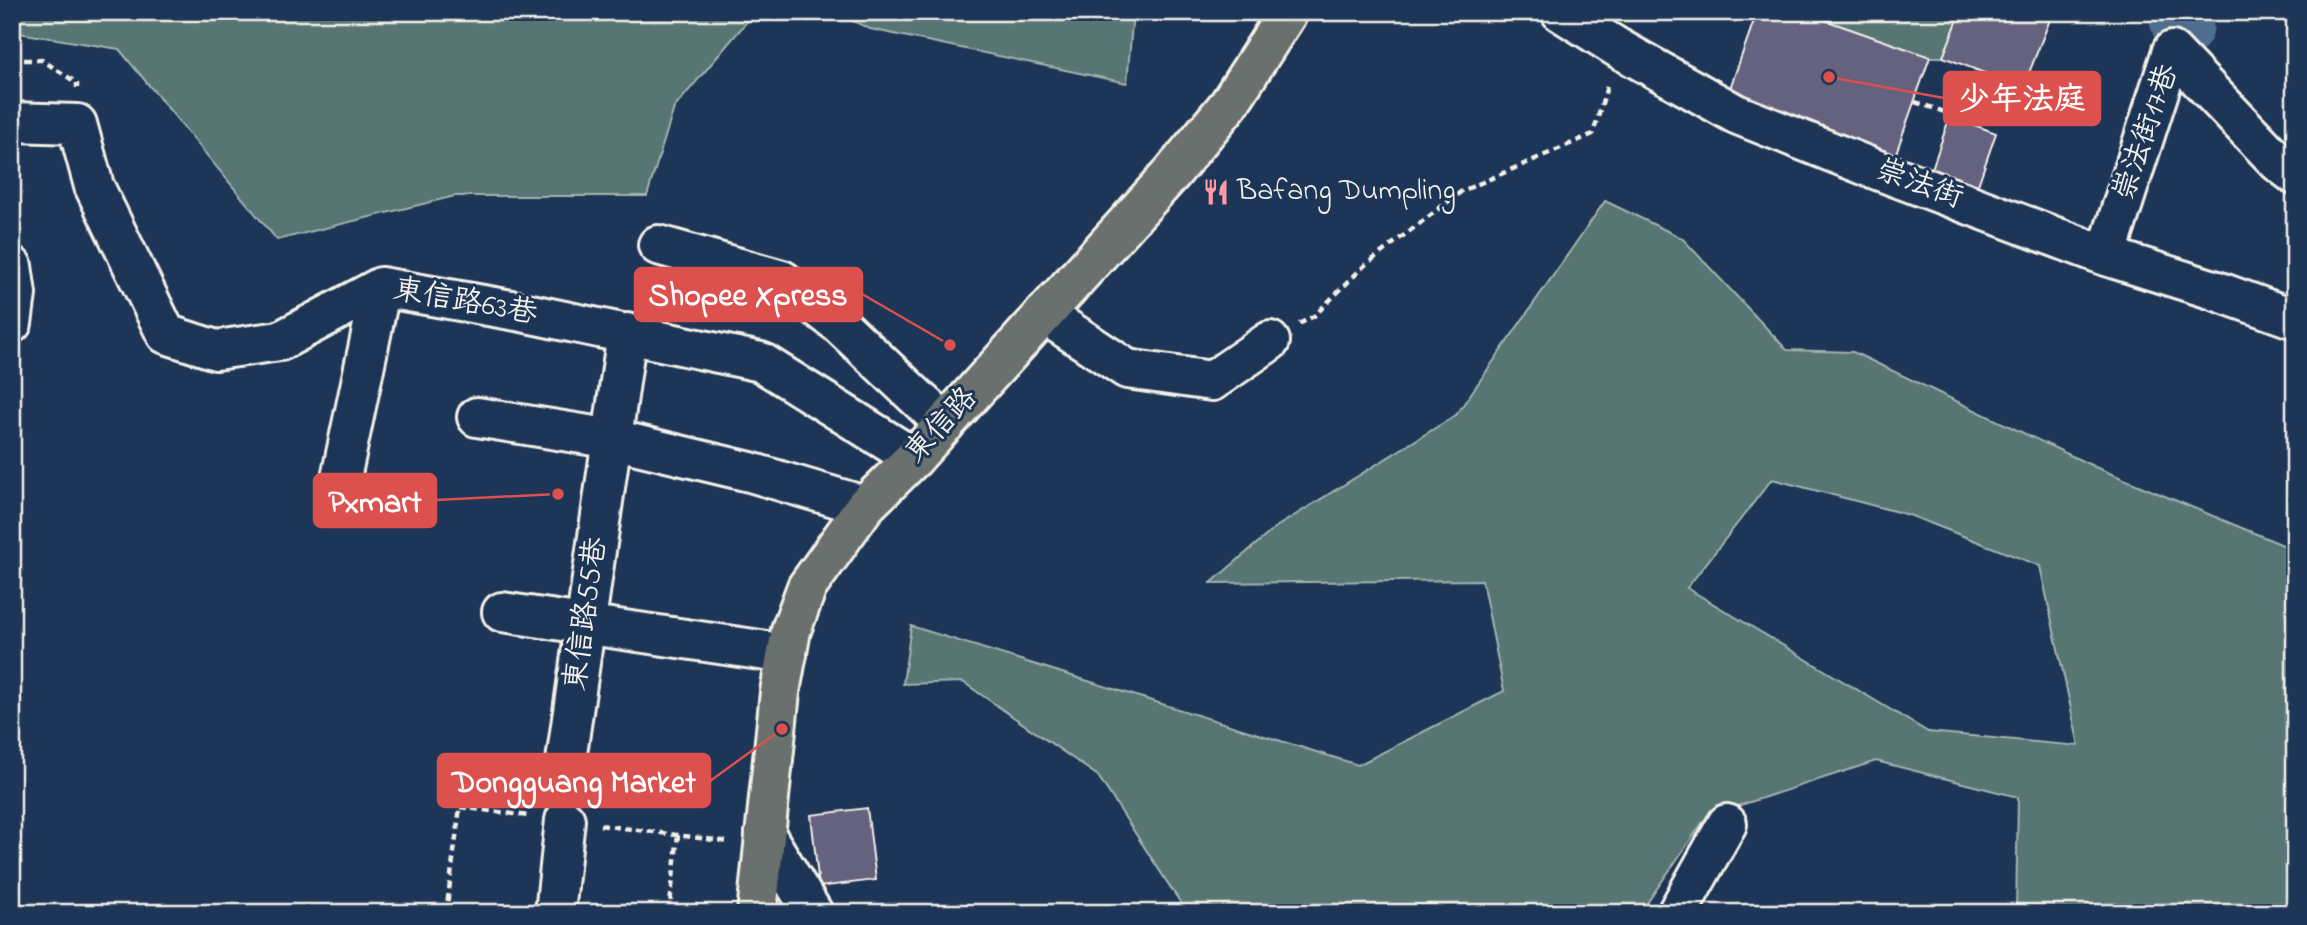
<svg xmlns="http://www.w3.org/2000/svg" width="2307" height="925" viewBox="0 0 2307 925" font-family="'Indie Flower','LXGW WenKai TC',sans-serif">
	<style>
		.green { fill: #577573; stroke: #a6b3ae; stroke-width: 2; fill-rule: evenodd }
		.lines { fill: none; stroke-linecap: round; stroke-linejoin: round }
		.river { stroke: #4f6d8f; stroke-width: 61 }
		.building { fill: #65627f; stroke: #f4f1e8; stroke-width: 2 }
		.minor-casing { stroke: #f4f1e8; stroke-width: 44 }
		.major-casing { stroke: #f4f1e8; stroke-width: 44 }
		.path { stroke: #f4f1e8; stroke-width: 4.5; stroke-dasharray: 7 5; stroke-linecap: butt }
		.minor { stroke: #1d3557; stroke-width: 38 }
		.major { stroke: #6a706d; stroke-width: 38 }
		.labels { text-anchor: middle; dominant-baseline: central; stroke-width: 6; stroke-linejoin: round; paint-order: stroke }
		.street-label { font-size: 30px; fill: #f4f1e8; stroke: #1d3557 }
		.poi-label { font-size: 30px; fill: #f4f1e8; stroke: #1d3557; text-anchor: start }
		.leader { fill: none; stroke: #dc504e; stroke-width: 2.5 }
		.callout-dot { fill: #dc504e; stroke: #1d3557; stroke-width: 2.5 }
		.callout { fill: #dc504e; stroke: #dc504e; stroke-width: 2.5 }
		.callout-label { font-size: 32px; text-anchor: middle; font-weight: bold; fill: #fff }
	</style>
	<rect width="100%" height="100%" fill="#1d3557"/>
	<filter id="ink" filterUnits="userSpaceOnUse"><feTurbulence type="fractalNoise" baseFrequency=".0143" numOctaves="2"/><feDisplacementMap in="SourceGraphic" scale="14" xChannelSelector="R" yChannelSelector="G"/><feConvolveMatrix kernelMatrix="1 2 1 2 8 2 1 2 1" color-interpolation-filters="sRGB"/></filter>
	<g filter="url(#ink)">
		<path class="green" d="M12,12H755L674,108L647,196H455L277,240L119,49L12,32Z
			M834,12H1133L1127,83L870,29Z
			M1802,12H1961L1943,57H1930Z
			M1605,201L1682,238L1787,350L1853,352L2095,467L2295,550V913H2016L2018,797L1876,761L1707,816L1640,913H1217L1184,908L1098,776L963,682L903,684L911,626L1358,765L1504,691L1482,580L1211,583L1276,527L1456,415ZM1772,479L1909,515L2040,566L2079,746L1928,732L1687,588Z"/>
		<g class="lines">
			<path class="river" d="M2180,19L2183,27"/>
		</g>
		<path class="building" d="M1757,12H1802L1930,57L1895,156L1727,97Z
			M1961,12H2053L2023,88L1943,57Z
			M1950,116L1996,133L1978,185L1932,169Z
			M867,808L876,880L819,887L811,815Z"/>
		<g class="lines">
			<g class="minor-casing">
				<path id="minor" d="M1561,12L1618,48L1736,114L1867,166L2106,256L2214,290L2295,319
					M12,122L77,124L94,186L166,334L216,350L280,341L381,287L517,311L761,362L914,458
					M658,245L782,280L838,323L945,424
					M2106,256L2172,51L2278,162L2295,175
					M12,266L16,294L12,323
					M1044,314L1127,369L1212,381L1270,341
					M477,417L613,439L750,472L865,506
					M341,478L381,287
					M502,612L787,654
					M562,789L627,333
					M765,834L813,913
					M555,913L565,820
					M1677,913L1727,824"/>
			</g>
			<g class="major-casing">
				<path id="major" d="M757,913L780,692L791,630L807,587L865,506L914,458L1172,173L1229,104L1288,12"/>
			</g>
			<path class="path" d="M12,60H42L77,83V88
				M1915,102L1960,117L1976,70
				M1299,324L1314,316L1364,266L1462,191L1593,134L1608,83
				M460,807L529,816
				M600,825L730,842
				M446,913L460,807L462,770
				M669,913L678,835"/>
			<use href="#minor" class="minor"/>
			<use href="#major" class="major"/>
		</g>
	</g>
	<defs>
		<g id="restaurant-bare" transform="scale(2.1)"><path d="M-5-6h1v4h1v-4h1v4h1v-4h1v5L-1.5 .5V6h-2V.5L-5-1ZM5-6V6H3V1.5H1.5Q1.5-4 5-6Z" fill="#ff9aa2" stroke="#1d3557" stroke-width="2.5" paint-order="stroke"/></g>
	</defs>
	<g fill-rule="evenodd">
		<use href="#restaurant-bare" x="1216" y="192"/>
	</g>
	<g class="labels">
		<g class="street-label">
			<text transform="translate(2147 133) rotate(-71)">崇法街17巷</text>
			<text transform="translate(1919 185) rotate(20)">崇法街</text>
			<text transform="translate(465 303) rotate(10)">東信路63巷</text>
			<text transform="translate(942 426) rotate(-47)">東信路</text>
			<text transform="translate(587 614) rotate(-82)">東信路55巷</text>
		</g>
		<g class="poi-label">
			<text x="1237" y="192">Bafang Dumpling</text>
		</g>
	</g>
	<path class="leader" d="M1829 77L1944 98M950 345L862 294M558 494L436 500M782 729L710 781"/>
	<g class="callout-dot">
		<circle cx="1829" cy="77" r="7"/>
		<circle cx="950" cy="345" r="7"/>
		<circle cx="558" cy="494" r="7"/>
		<circle cx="782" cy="729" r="7"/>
	</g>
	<g class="callout">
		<rect x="1944" y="72" width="156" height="53" rx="7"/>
		<rect x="635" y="268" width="227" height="53" rx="7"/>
		<rect x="314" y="474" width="122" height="53" rx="7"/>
		<rect x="438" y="754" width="272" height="53" rx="7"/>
	</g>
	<g class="callout-label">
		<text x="2022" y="109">少年法庭</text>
		<text x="748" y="305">Shopee Xpress</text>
		<text x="375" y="512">Pxmart</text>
		<text x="574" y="792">Dongguang Market</text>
	</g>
	<rect width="2307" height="925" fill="none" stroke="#1d3557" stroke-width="42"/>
	<rect x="21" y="21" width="2265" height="883" fill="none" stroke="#f4f1e8" stroke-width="2.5" filter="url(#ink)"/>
</svg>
